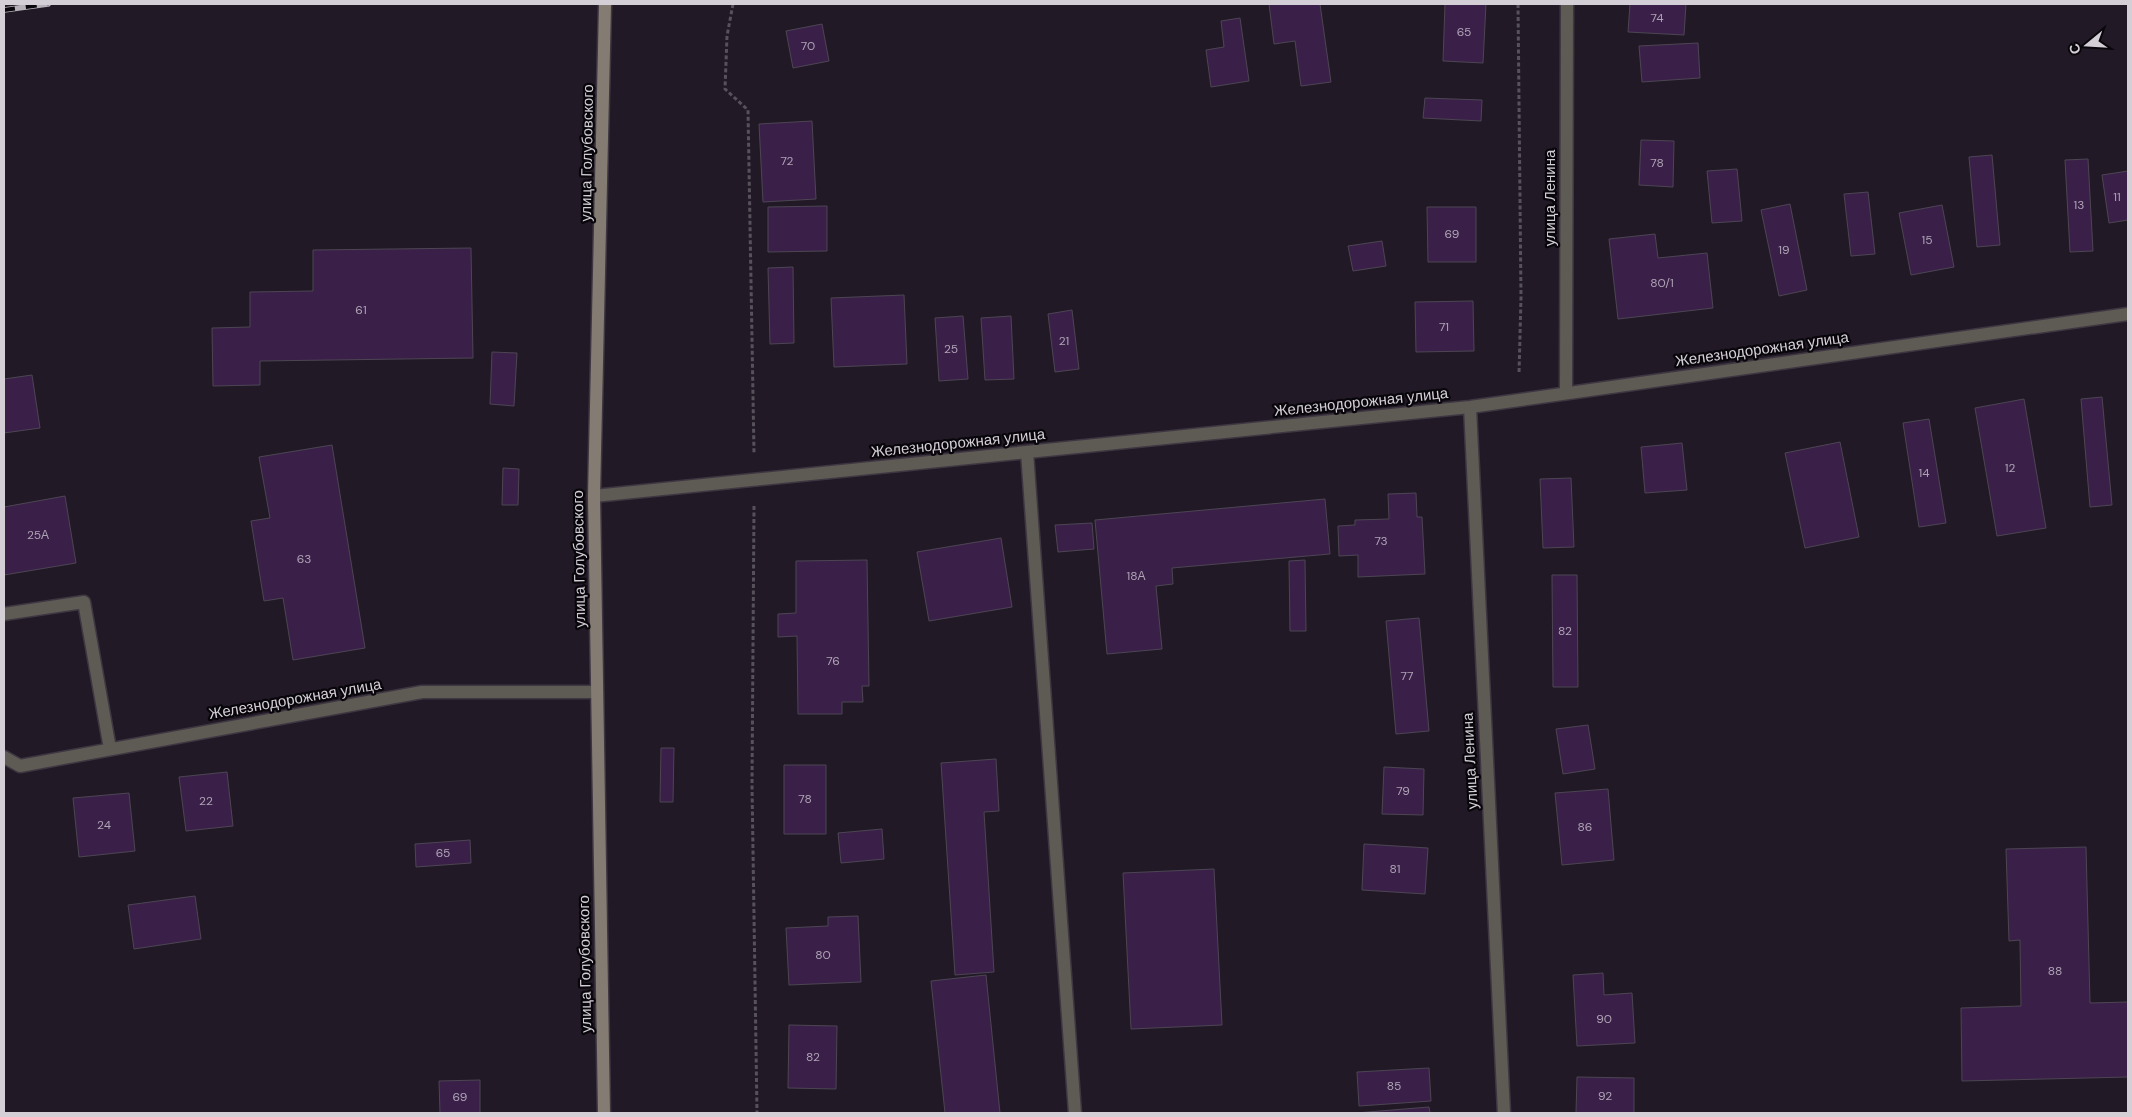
<svg xmlns="http://www.w3.org/2000/svg" width="2132" height="1117" viewBox="0 0 2132 1117" font-family="'DM Sans',sans-serif">
	<style>
		.building { fill: #3a2049; stroke: #4d4553 }
		.lines { fill: none; stroke-linecap: round; stroke-linejoin: round }
		.street-casing { stroke: #3e3742; stroke-width: 15 }
		.secondary-casing { stroke: #3e3742; stroke-width: 15 }
		.path { stroke: #57515c; stroke-width: 3; stroke-dasharray: 4 2.5; stroke-linecap: butt }
		.street { stroke: #5e5a54; stroke-width: 12 }
		.secondary { stroke: #847c72; stroke-width: 12 }
		.rail-casing { stroke: #b6b1b9; stroke-width: 5.5 }
		.rail { stroke: #09060b; stroke-width: 4; stroke-dasharray: 11; stroke-linecap: butt }
		.labels { text-anchor: middle; dominant-baseline: central; stroke-width: 4.5; stroke-linejoin: round; paint-order: stroke }
		.number-label { font-size: 12px; fill: #aea3b4 }
		.street-label { font-size: 15px; fill: #d4cfd7; stroke: #09060b }
	</style>
	<rect width="100%" height="100%" fill="#211a26"/>
	<path class="building" d="M1269,4H1320L1331,82L1301,86L1295,41L1274,44Z
		M1445,4H1486L1483,63L1443,61Z
		M1630,4H1686L1684,35L1628,32Z
		M1240,18L1249,81L1211,87L1206,50L1224,47L1221,21Z
		M822,24L829,61L793,68L786,31Z
		M1698,43L1700,78L1642,82L1639,46Z
		M1425,98L1482,100L1481,121L1423,118Z
		M812,121L816,199L763,202L759,124Z
		M1641,140L1674,141L1673,187L1639,185Z
		M1992,155L2000,245L1977,247L1969,157Z
		M2088,159L2093,251L2070,252L2065,160Z
		M1737,169L1742,221L1712,223L1707,171Z
		M2128,171V220L2109,223L2102,175Z
		M1868,192L1875,254L1851,256L1844,194Z
		M1790,204L1807,290L1779,296L1761,210Z
		M1942,205L1954,267L1911,275L1899,213Z
		M827,206V251L768,252V207Z
		M1427,207H1476V262H1428Z
		M1655,234L1658,258L1707,253L1713,308L1618,319L1609,239Z
		M1382,241L1386,266L1353,271L1348,246Z
		M471,248L473,358L260,361V385L213,386L212,328L250,327V292L313,291V250Z
		M793,267L794,343L770,344L768,268Z
		M904,295L907,364L834,367L831,298Z
		M1473,301L1474,351L1416,352L1415,302Z
		M1072,310L1079,369L1055,372L1048,314Z
		M963,316L968,379L939,381L935,318Z
		M1011,316L1014,379L985,380L981,318Z
		M492,352L517,353L514,406L490,404Z
		M32,375L40,428L4,433V379Z
		M2102,397L2112,505L2090,507L2081,399Z
		M2024,399L2046,528L1997,536L1975,408Z
		M1929,419L1946,523L1919,527L1903,423Z
		M1840,442L1859,537L1805,548L1785,453Z
		M1682,443L1687,490L1645,493L1641,447Z
		M332,445L365,648L293,660L283,598L264,601L251,521L270,518L259,457Z
		M503,468L519,469L518,505H502Z
		M1571,478L1574,547L1543,548L1540,479Z
		M1416,493L1417,517H1422L1425,574L1358,577V555L1339,556L1338,526L1355,525V520L1389,519L1388,494Z
		M65,496L76,563L4,575V507Z
		M1325,499L1330,554L1172,568L1173,584L1156,586L1162,649L1107,654L1095,520Z
		M1092,523L1094,549L1058,552L1055,525Z
		M1001,538L1012,607L929,621L917,552Z
		M867,560L869,686H862L863,702H842V714H798L797,636L778,637V614L796,613V561Z
		M1305,560L1306,631H1290L1289,561Z
		M1552,575H1577L1578,687H1553Z
		M1419,618L1429,731L1396,734L1386,621Z
		M1588,725L1595,769L1563,774L1556,729Z
		M661,748H674L673,802H660Z
		M996,759L999,811L984,812L994,972L955,975L941,763Z
		M784,765H826V834H784Z
		M1384,767L1424,769L1423,815L1382,814Z
		M227,772L233,826L186,831L179,777Z
		M1608,789L1614,860L1562,865L1555,793Z
		M129,793L135,851L79,857L73,798Z
		M882,829L884,859L841,863L838,833Z
		M470,840L471,863L416,867L415,844Z
		M1364,844L1428,848L1425,894L1362,890Z
		M2086,847L2090,1003L2128,1002V1077L1962,1081L1961,1008L2021,1006L2020,940L2009,941L2006,849Z
		M1214,869L1222,1025L1131,1029L1123,873Z
		M195,896L201,939L134,949L128,905Z
		M858,916L861,982L789,985L786,928L828,926V917Z
		M1603,973L1604,995L1632,993L1635,1043L1577,1046L1573,975Z
		M986,975L1000,1113H945L931,981Z
		M789,1025L837,1026L836,1089L788,1088Z
		M1429,1068L1431,1101L1359,1106L1357,1072Z
		M1577,1077L1634,1078V1113H1576Z
		M480,1080V1113H440L439,1081Z
		M1429,1107L1430,1113H1356Z"/>
	<g class="lines">
		<g class="street-casing">
			<path id="street" d="M1566,393L1567,4
				M1470,407L1504,1113
				M1027,452L1075,1113
				M594,496L1470,407L2128,314
				M4,614L84,602L110,749
				M4,757L20,766L422,692H597"/>
		</g>
		<g class="secondary-casing">
			<path id="secondary" d="M604,1113L594,496L605,4"/>
		</g>
		<path class="path" d="M733,4L727,36L725,89L748,110L754,453
			M1518,4L1521,297L1519,374
			M754,506L752,785L757,1113"/>
		<use href="#street" class="street"/>
		<use href="#secondary" class="secondary"/>
		<g class="rail-casing">
			<path id="rail" d="M4,10L48,4"/>
		</g>
		<use href="#rail" class="rail"/>
	</g>
	<g class="labels">
		<g class="number-label">
			<text x="1657" y="18">74</text>
			<text x="1464" y="32">65</text>
			<text x="808" y="46">70</text>
			<text x="787" y="161">72</text>
			<text x="1657" y="163">78</text>
			<text x="2117" y="197">11</text>
			<text x="2079" y="205">13</text>
			<text x="1452" y="234">69</text>
			<text x="1927" y="240">15</text>
			<text x="1784" y="250">19</text>
			<text x="1662" y="283">80/1</text>
			<text x="361" y="310">61</text>
			<text x="1444" y="327">71</text>
			<text x="1064" y="341">21</text>
			<text x="951" y="349">25</text>
			<text x="2010" y="468">12</text>
			<text x="1924" y="473">14</text>
			<text x="38" y="535">25А</text>
			<text x="1381" y="541">73</text>
			<text x="304" y="559">63</text>
			<text x="1136" y="576">18А</text>
			<text x="1565" y="631">82</text>
			<text x="833" y="661">76</text>
			<text x="1407" y="676">77</text>
			<text x="1403" y="791">79</text>
			<text x="805" y="799">78</text>
			<text x="206" y="801">22</text>
			<text x="104" y="825">24</text>
			<text x="1585" y="827">86</text>
			<text x="443" y="853">65</text>
			<text x="1395" y="869">81</text>
			<text x="823" y="955">80</text>
			<text x="2055" y="971">88</text>
			<text x="1604" y="1019">90</text>
			<text x="813" y="1057">82</text>
			<text x="1394" y="1086">85</text>
			<text x="1605" y="1096">92</text>
			<text x="460" y="1097">69</text>
		</g>
		<g class="street-label">
			<text transform="translate(587 153) rotate(-89)">улица Голубовского</text>
			<text transform="translate(1550 198) rotate(-90)">улица Ленина</text>
			<text transform="translate(1762 349) rotate(-8)">Железнодорожная улица</text>
			<text transform="translate(1361 402) rotate(-6)">Железнодорожная улица</text>
			<text transform="translate(958 443) rotate(-6)">Железнодорожная улица</text>
			<text transform="translate(579 559) rotate(-91)">улица Голубовского</text>
			<text transform="translate(295 699) rotate(-10)">Железнодорожная улица</text>
			<text transform="translate(1470 761) rotate(-93)">улица Ленина</text>
			<text transform="translate(585 964) rotate(-91)">улица Голубовского</text>
		</g>
	</g>
	<rect width="2132" height="1117" fill="none" stroke="#d4cfd7" stroke-width="10"/>
	<g transform="translate(2087 45) rotate(252)" stroke="#09060b" stroke-width="4" paint-order="stroke">
	<path d="M0-4L9 19L0 12L-9 19Z" fill="#d4cfd7"/>
	<text y="-8" font-size="14" font-weight="bold" text-anchor="middle" fill="#d4cfd7">С</text>
	</g>
</svg>
